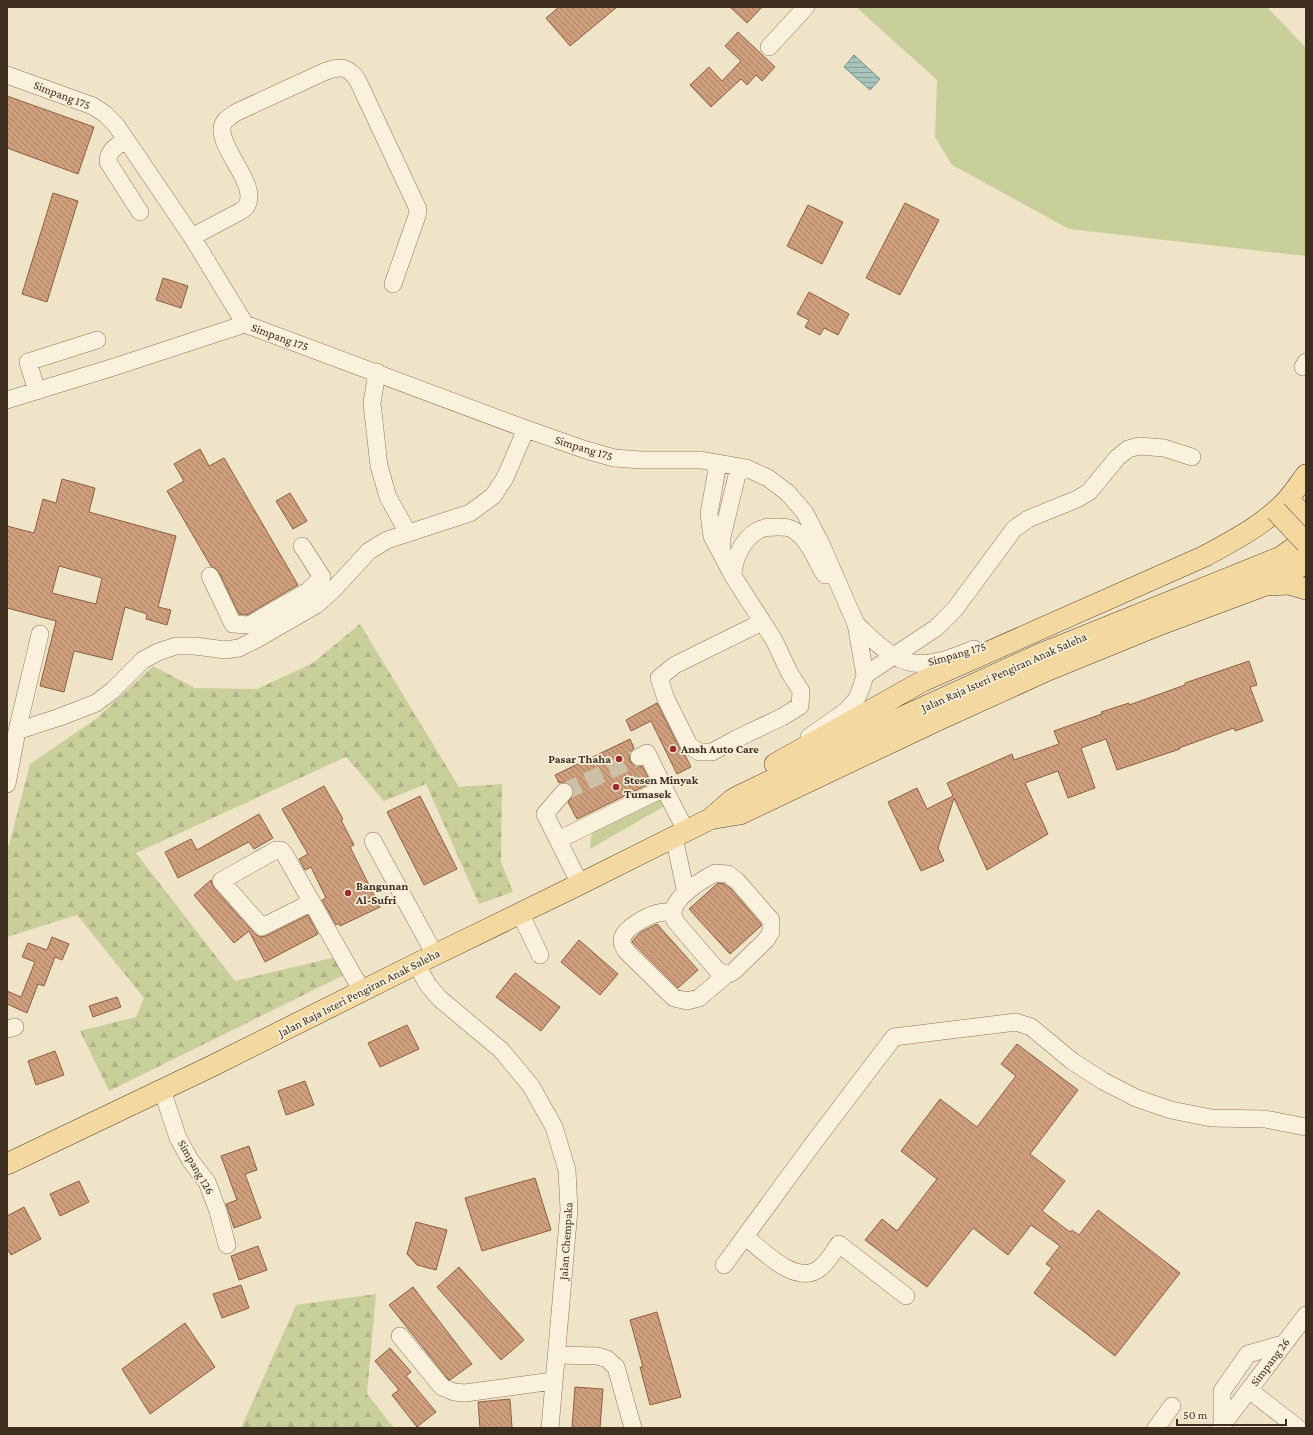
<svg xmlns="http://www.w3.org/2000/svg" width="1313" height="1435" viewBox="0 0 1313 1435" font-family="'Crimson Pro',serif">
	<style>
		.green { fill: #c9cf9b }
		.forest { fill: url(#forest-firs) }
		.water { fill: url(#water-rules); stroke: #6f938a }
		.building { fill: url(#building-back-hatch); stroke: #8d5f41; fill-rule: evenodd }
		.lines { fill: none; stroke-linecap: round; stroke-linejoin: round }
		.minor-tunnel { stroke: #ccc0a6; stroke-width: 17; stroke-dasharray: 17 8; stroke-linecap: butt }
		.minor-casing { stroke: #8d765c; stroke-width: 18 }
		.major-casing { stroke: #5b4430; stroke-width: 22 }
		.minor { stroke: #faf1dc; stroke-width: 17 }
		.major { stroke: #f3d9a0; stroke-width: 21 }
		.major-bridge-casing { stroke: #5b4430; stroke-width: 22; stroke-linecap: butt }
		.major-bridge { stroke: #f3d9a0; stroke-width: 21 }
		.poi-dot { fill: #9e2a2b; stroke: #f7eed8; stroke-width: 1.5 }
		.labels { text-anchor: middle; dominant-baseline: central; stroke-width: 3.5; stroke-linejoin: round; paint-order: stroke }
		.street-label { font-size: 12px; fill: #3d2e20; stroke: #f7eed8 }
		.poi-label { font-size: 12px; font-weight: bold; fill: #3d2e20; stroke: #f7eed8; text-anchor: start }
	</style>
	<defs>
		<pattern id="forest-firs" width="22" height="20" patternUnits="userSpaceOnUse"><rect width="22" height="20" fill="#c9cf9b"/><path d="M5 1l3.5 6h-7zM16 11l3.5 6h-7z" fill="#aeb285"/></pattern>
		<pattern id="water-rules" width="6" height="5" patternUnits="userSpaceOnUse"><rect width="6" height="5" fill="#a9c4bc"/><path d="M0 2.5h6" fill="none" stroke="#8ba098"/></pattern>
		<pattern id="building-back-hatch" width="6" height="6" patternUnits="userSpaceOnUse"><rect width="6" height="6" fill="#cf9f7d"/><path d="M-1 5l2 2M0 0l6 6M5-1l2 2" fill="none" stroke="#a98266"/></pattern>
	</defs>
	<rect width="100%" height="100%" fill="#f0e4c8"/>
	<path class="green" d="M856,7H1267L1306,48V256L1069,229L952,165L935,137L937,80Z
		M663,785L675,800L590,849L591,836L605,814Z"/>
	<path class="forest" d="M360,624L459,787L502,784L501,862L513,892L479,904L426,784L384,801L346,757L136,853L235,981L340,956L346,974L109,1091L80,1031L136,1017L144,998L77,915L7,937V848L9,845L30,764L96,719L153,666L195,688L257,689L313,663Z
		M376,1294L367,1394L394,1428H241L296,1305Z"/>
	<path class="water" d="M854,55L880,79L870,90L844,67Z"/>
	<path class="building" d="M559,7H617L570,46L546,18Z
		M730,7H762L747,23Z
		M738,32L775,67L762,81L756,75L747,85L741,79L711,107L690,85L709,67L722,81L741,61L725,46Z
		M7,96L94,127L78,174L7,148Z
		M53,193L78,201L47,302L22,294Z
		M905,203L939,220L900,295L866,278Z
		M808,205L843,222L822,264L787,246Z
		M163,278L188,286L181,308L156,300Z
		M809,292L849,314L838,335L824,328L820,335L805,327L809,320L797,314Z
		M200,449L209,466L224,458L298,585L247,615L239,614L219,572L215,568L211,566L167,491L184,481L174,464Z
		M62,479L95,488L89,512L176,536L158,607L171,610L167,625L146,619L147,614L125,607L112,660L74,651L64,692L40,686L56,621L7,608V526L34,533L43,499L56,503ZM59,566L102,578L96,604L52,593Z
		M290,493L307,521L293,529L276,501Z
		M1249,661L1257,685L1250,687L1263,721L1235,731L1234,728L1179,748L1180,749L1117,770L1106,739L1081,748L1095,788L1068,798L1058,771L1025,783L1048,834L987,870L954,798L938,848L944,861L921,871L888,802L917,788L927,809L953,796L947,783L1012,754L1014,760L1059,744L1054,731L1102,714L1101,712L1129,703V705L1185,685V683Z
		M657,703L680,749L685,755L691,767L677,774L651,721L631,731L626,720Z
		M630,739L634,748L630,752L629,756L630,761L634,766L638,767L642,766L651,783L577,819L568,802L574,794L573,788L571,785L566,782L559,783L555,775Z
		M324,786L343,819L341,820L354,845L350,847L380,907L340,926L339,923L336,925L322,900L326,898L311,867L305,870L299,859L308,854L282,809Z
		M420,796L457,869L424,885L387,812Z
		M259,814L273,838L254,849L249,842L178,878L165,852L191,839L197,850Z
		M211,880L214,888L255,934L260,937L266,936L308,915L318,934L265,962L249,931L234,943L194,895Z
		M718,883L724,884L730,888L761,924V926L730,954L689,909Z
		M657,924L698,970L678,988L632,942L634,939L641,932Z
		M52,937L69,944L62,960L55,957L44,986L38,984L27,1013L7,1004V991L21,997L35,962L22,957L28,943L47,950Z
		M579,940L618,974L600,995L561,962Z
		M515,973L560,1007L541,1031L496,997Z
		M117,997L121,1007L93,1017L89,1006Z
		M407,1025L419,1049L380,1067L368,1043Z
		M1017,1044L1078,1090L1030,1154L1065,1181L1042,1211L1070,1232L1072,1230L1079,1235L1098,1210L1180,1273L1115,1356L1034,1293L1052,1268L1046,1264L1060,1246L1031,1225L1008,1255L973,1228L927,1287L865,1240L882,1219L897,1231L937,1179L901,1151L940,1099L977,1127L1016,1076L1001,1064Z
		M55,1051L64,1075L36,1085L28,1061Z
		M305,1081L314,1105L286,1115L278,1091Z
		M249,1146L257,1170L245,1174L261,1218L234,1228L226,1204L237,1200L221,1156Z
		M535,1178L551,1230L482,1251L465,1198Z
		M79,1181L89,1202L60,1216L50,1194Z
		M24,1207L41,1239L11,1255L7,1248V1216Z
		M416,1222L447,1230L436,1270L417,1265L407,1254Z
		M258,1246L267,1270L239,1280L231,1256Z
		M459,1267L524,1340L501,1360L437,1287Z
		M241,1285L249,1308L222,1318L213,1294Z
		M413,1287L472,1364L450,1380L448,1379L389,1305Z
		M657,1312L681,1397L650,1405L640,1367H643L630,1320Z
		M185,1323L215,1367L150,1414L122,1369Z
		M390,1348L411,1372L406,1376L436,1412L417,1427L392,1395L399,1390L375,1361Z
		M575,1387L603,1389L600,1428H572Z
		M510,1399L512,1428H480L478,1402Z"/>
	<g class="lines">
		<path class="minor-tunnel" d="M564,792L639,757"/>
		<g class="minor-casing">
			<path id="minor" d="M769,47L806,7
				M7,75L93,106L105,114L116,125L192,237L245,324
				M126,140C117,146 108,150 108,162L140,212
				M192,237L239,212C241,211 244,209 246,207C260,186 221,152 222,129C222,120 231,116 237,112L326,71C341,66 347,66 357,79L418,209L417,216L393,284
				M1303,367L1306,362
				M377,372L372,403L379,466L388,497L408,533
				M37,391L28,362L97,340
				M7,400L114,367L245,324L526,429L586,450L614,458L641,460H701L746,468L768,478L788,493L805,513L821,544L856,624L865,675L862,686L856,700L846,711L809,737
				M718,463L709,514L712,536L733,576L774,640L789,672L801,691L800,706L782,717L738,738L712,752H699L689,745L666,699L659,678L675,665L762,622
				M722,553V537L739,467
				M210,576L233,624L249,625L308,591L322,577L302,546
				M733,576C733,560 743,539 757,531C763,527 771,527 778,527C785,527 789,527 795,531C809,540 816,561 825,575
				M856,624C880,646 899,670 935,662C948,660 961,654 974,649
				M865,675L936,628L955,609L1014,529L1028,519L1077,499L1089,492L1117,458L1128,449L1139,446L1164,448L1192,457
				M17,731L40,634
				M639,757L647,753L664,788
				M7,784L17,731L60,717L96,703L112,691L143,660L158,652L176,646H195L225,650L239,648L259,638L316,605L332,591L369,551L387,540L470,513L493,496L505,478L526,429
				M674,837L686,893
				M558,840L545,814L564,792
				M373,841L435,955
				M715,873L728,874L737,881L771,920V932L766,940L733,972L726,975L717,970L675,921C674,919 673,915 673,912C675,896 702,880 715,873Z
				M580,884L558,840L664,788L686,831
				M312,902L262,927L221,881L276,850H281L285,855L362,991
				M673,911C668,912 663,912 658,913C647,916 621,929 622,942C622,945 625,949 626,951L674,998L687,1001L699,998L726,975
				M520,913L540,955
				M416,964L428,985L439,998L501,1050L531,1086L554,1127L567,1170L569,1210L550,1428
				M7,1029L15,1027
				M162,1090L178,1138L190,1160L207,1182L218,1211L227,1245
				M746,1237C763,1251 797,1287 820,1268C828,1262 833,1252 839,1244L906,1296
				M724,1265L815,1141L894,1037L1016,1022L1031,1027L1072,1061L1103,1081L1136,1098L1171,1110L1211,1118L1265,1119L1306,1127
				M400,1336L442,1387L454,1392L465,1393L553,1381
				M556,1355L598,1356L607,1359L616,1367L633,1428
				M1249,1390L1298,1428
				M1222,1425V1391L1248,1354L1283,1344
				M1156,1428L1172,1406
				M1220,1428L1306,1315"/>
		</g>
		<g class="major-casing">
			<path id="major" d="M1288,499L1306,518
				M1268,585L1288,584L1306,589
				M775,764L923,681L1205,556C1234,540 1264,525 1287,500C1294,492 1300,483 1306,475
				M710,819L740,814L938,720L1048,670L1156,626L1263,586L1288,574L1306,563
				M7,1164L212,1066L416,964L580,884L710,819L732,800L737,797L896,720L1038,655L1281,557L1306,539"/>
		</g>
		<use href="#minor" class="minor"/>
		<use href="#major" class="major"/>
		<g class="major-bridge-casing">
			<path id="major-bridge" d="M1276,511L1306,543"/>
		</g>
		<use href="#major-bridge" class="major-bridge"/>
	</g>
	<g class="poi-dot">
		<circle cx="673" cy="749" r="4"/>
		<circle cx="619" cy="759" r="4"/>
		<circle cx="616" cy="787" r="4"/>
		<circle cx="348" cy="893" r="4"/>
	</g>
	<g class="labels">
		<g class="street-label">
			<text transform="translate(62 95) rotate(21)">Simpang 175</text>
			<text transform="translate(280 337) rotate(20)">Simpang 175</text>
			<text transform="translate(584 448) rotate(17)">Simpang 175</text>
			<text transform="translate(957 654) rotate(-16)">Simpang 175</text>
			<text transform="translate(1004 672) rotate(-24)">Jalan Raja Isteri Pengiran Anak Saleha</text>
			<text transform="translate(359 993) rotate(-27)">Jalan Raja Isteri Pengiran Anak Saleha</text>
			<text transform="translate(196 1167) rotate(60)">Simpang 126</text>
			<text transform="translate(566 1241) rotate(-86)">Jalan Chempaka</text>
			<text transform="translate(1270 1362) rotate(-53)">Simpang 26</text>
		</g>
		<g class="poi-label">
			<text x="681" y="749">Ansh Auto Care</text>
			<text x="611" y="759" text-anchor="end">Pasar Thaha</text>
			<text x="624" y="780">Stesen Minyak<tspan x="624" dy="14">Tumasek</tspan></text>
			<text x="356" y="886">Bangunan<tspan x="356" dy="14">Al-Sufri</tspan></text>
		</g>
	</g>
	<rect width="1313" height="1435" fill="none" stroke="#3d2e20" stroke-width="16"/>
	<path d="M1177 1419v6h109v-6" fill="none" stroke="#3d2e20" stroke-width="2"/>
	<text x="1183" y="1419" font-size="12" fill="#3d2e20" stroke="#f7eed8" stroke-width="3" paint-order="stroke">50 m</text>
</svg>
